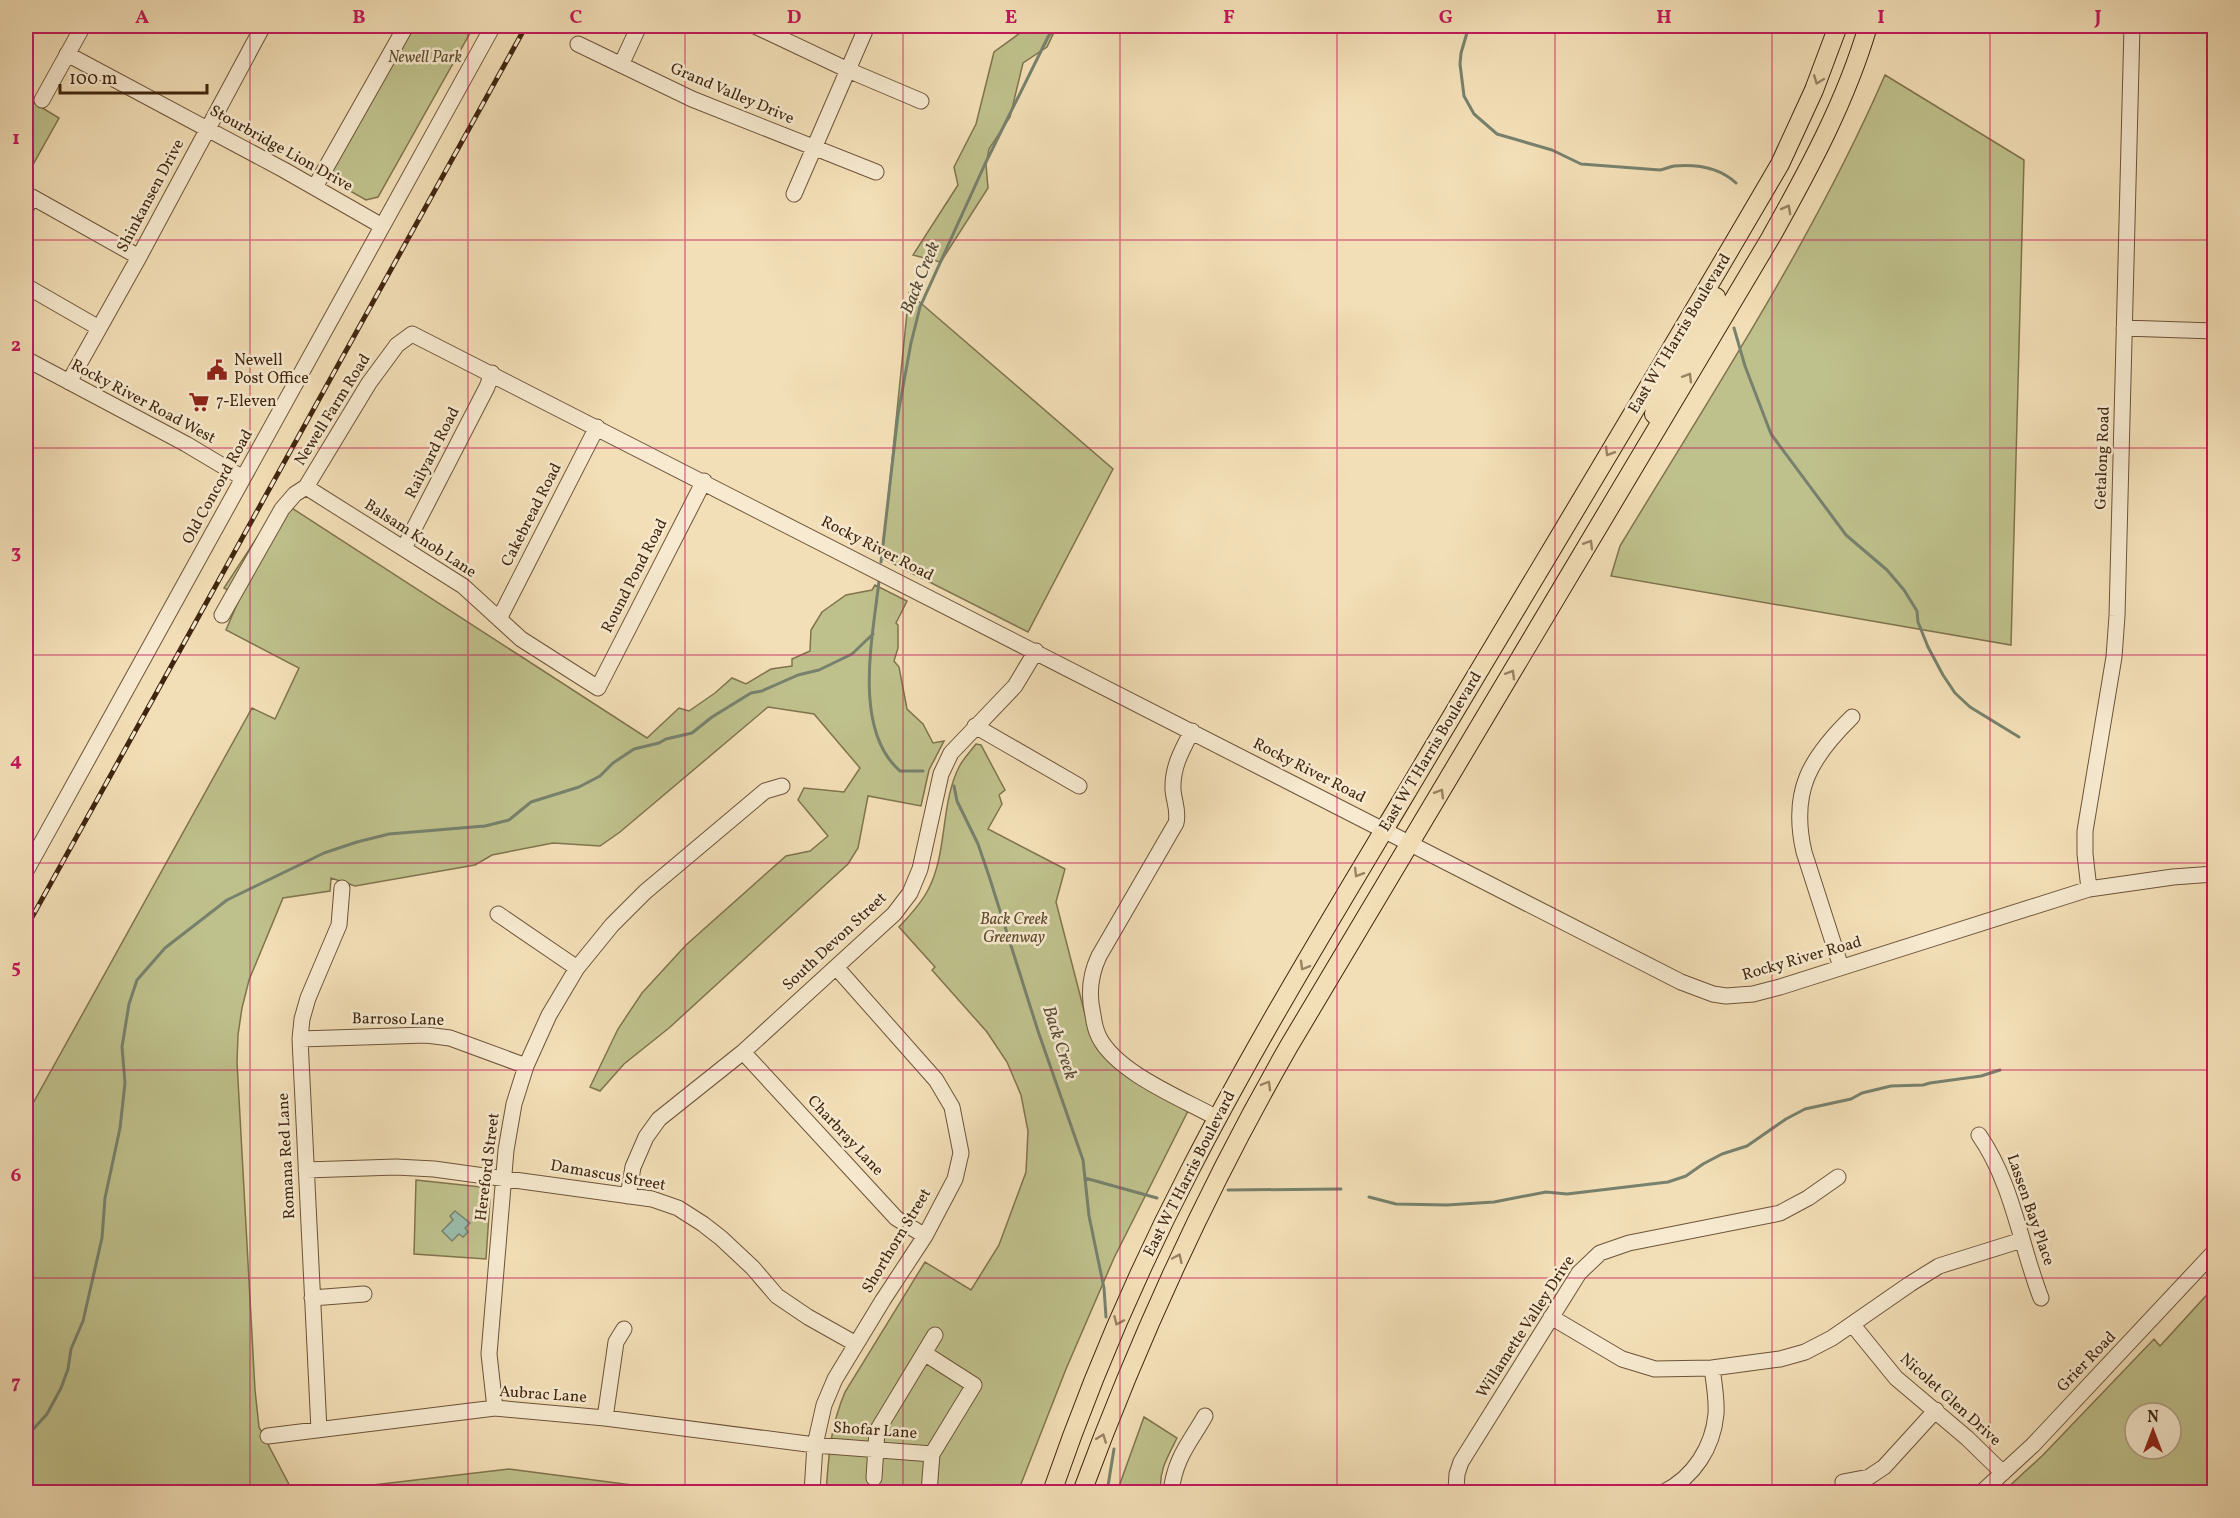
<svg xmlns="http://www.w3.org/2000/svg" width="2240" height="1518" viewBox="0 0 2240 1518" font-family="Vollkorn,serif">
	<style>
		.green { fill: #bfc18c; stroke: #80744e; stroke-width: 1.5; fill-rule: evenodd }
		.water { fill: #9bbdac; stroke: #77816d; stroke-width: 1.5 }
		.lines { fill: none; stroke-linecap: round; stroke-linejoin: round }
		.stream { stroke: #77816d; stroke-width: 3 }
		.minor-casing { stroke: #6d5439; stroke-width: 17 }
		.major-casing { stroke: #40260f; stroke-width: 20 }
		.minor { stroke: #f7ead0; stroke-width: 15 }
		.major { stroke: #f3dfb7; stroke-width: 18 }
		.rail-casing { stroke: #40260f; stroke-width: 5 }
		.rail { stroke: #f7ead0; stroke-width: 3; stroke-dasharray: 9; stroke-linecap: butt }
		.oneway { stroke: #9a8263 }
		.grid { fill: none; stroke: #c2185b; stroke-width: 1.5; stroke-opacity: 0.55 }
		.labels { text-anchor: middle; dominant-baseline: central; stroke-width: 5; stroke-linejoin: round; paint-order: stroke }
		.park-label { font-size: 16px; font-style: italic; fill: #604d2e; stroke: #f7ead0 }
		.street-label { font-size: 16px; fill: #40260f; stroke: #f7ead0 }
		.poi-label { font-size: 16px; fill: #40260f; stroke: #f7ead0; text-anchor: start }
		.water-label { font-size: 18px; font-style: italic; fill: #574c36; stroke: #f7ead0 }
		.neatline { fill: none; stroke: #c2185b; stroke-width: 2 }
		.grid-label { font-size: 20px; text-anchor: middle; font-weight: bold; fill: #c2185b }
	</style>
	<rect width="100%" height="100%" fill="#f3dfb7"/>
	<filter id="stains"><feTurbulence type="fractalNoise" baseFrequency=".00333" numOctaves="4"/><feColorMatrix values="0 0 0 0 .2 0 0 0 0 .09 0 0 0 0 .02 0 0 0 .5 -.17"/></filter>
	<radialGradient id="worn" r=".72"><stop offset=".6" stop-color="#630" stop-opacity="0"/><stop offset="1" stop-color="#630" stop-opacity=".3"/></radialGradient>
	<path class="green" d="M412,26H474L378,197L366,200L334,182L331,178L332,172Z
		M1024,26H1057L1047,47L1023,63L1010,117L989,149L986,164L988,188L942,260L940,262L913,255L958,185L954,167L976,124L994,52L1020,33Z
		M1885,75L2024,160L2011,645L1611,576L1620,546C1713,392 1813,240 1885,75Z
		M26,98L59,118L26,177Z
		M909,293L1113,469L1028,632L882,558Z
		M281,501L647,738L679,708L689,711L715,693L732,678L746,684L771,669L792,666V659L810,651L811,630L822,612L846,595L872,590L875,585L907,601L896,623L898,625V648L894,661L899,667L907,709L923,724L933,743L944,741L929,770L921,806L868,796L858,848L848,864L669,1028L624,1064L600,1091L590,1087L618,1029L642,993L686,945L786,856L810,851L828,836L798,800L804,788L844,792L860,768L814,714L768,707L620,832L600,846L553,843L492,855L475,865L355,886L331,878L330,891L283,898L249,980L242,1008L238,1035L237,1062L255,1390L259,1427L293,1492H26V1116L252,708L275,719L299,668L226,630L240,597L224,588Z
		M976,744L981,745L1005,790L999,795L1002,804L988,829L1065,869L1056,902L1087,1022L1110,1062L1189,1109L1114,1258L1066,1369L1021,1484L1015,1492H826C829,1454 830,1428 845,1392L925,1262L971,1290L999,1245L1026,1172L1028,1131L1021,1095L1007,1062L987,1032L932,970L935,967L899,927C910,915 921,904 928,890C948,852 940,805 959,767C963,759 970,752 976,744Z
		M416,1180L481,1187L488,1192L490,1199L486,1259L414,1254Z
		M2214,1287V1492H2003L2043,1455L2154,1339L2160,1346ZM2135,1413H2171V1449H2135Z
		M1144,1417L1177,1438C1168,1456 1158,1472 1161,1492H1117Z
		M509,1469L686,1492H313Z"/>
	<path class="water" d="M455,1211L470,1223L465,1228L468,1232L463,1237L459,1234L452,1241L442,1231L453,1220L450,1216Z"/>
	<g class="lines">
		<path class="stream" d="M1469,26L1461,53L1460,64L1464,96L1474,114L1497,134L1552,150L1581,164L1660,170C1665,169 1669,167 1674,166C1697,164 1719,167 1736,183
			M1734,328L1745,366L1771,434L1846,535L1887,570L1904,590L1917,611L1918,622L1928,647L1943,675L1955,693L1970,707L2019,737
			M881,562L898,414L911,343L920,307L985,164L1048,37L1056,26
			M879,581C873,636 852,729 900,771H923
			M954,786L957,801L978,844L989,876L1038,1031L1083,1160L1089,1216L1104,1288L1106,1317
			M1085,1178L1157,1198
			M1228,1190L1341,1189
			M1369,1197L1396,1204L1447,1205L1494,1202L1546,1192L1567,1194L1668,1182L1686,1176L1703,1164L1722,1154L1747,1146L1786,1119L1805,1109L1851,1099L1862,1093L1891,1086L1923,1085L1930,1083L1981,1076L2000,1070
			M26,1437L47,1414L61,1388L68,1369L71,1349L83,1321L102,1238L105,1198L120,1128L125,1083L122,1047L129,1004L137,980L165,948L227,900L324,853L357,842L389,834L485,826L509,820L531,802L579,787L600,776L613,763L634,749L659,743L666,739L692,733L712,717L751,693L762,691L798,675L819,670L852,654L873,634
			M1107,1492L1114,1449"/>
		<g class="minor-casing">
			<path id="minor" d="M755,26L848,70L921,101
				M578,44L692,99L876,172
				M67,54L284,170L382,226
				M621,65L639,26
				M42,100L83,26
				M315,187L406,26
				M794,194L867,26
				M26,208L32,197L139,257
				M26,286L99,328
				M2124,328L2214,331
				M26,359L186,444L243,478
				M69,382L139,257L263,26
				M306,487L463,586L521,639L598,688L704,481
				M404,548L487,387L492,373
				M222,615L282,509L295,494L306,487L369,383L397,345L412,334L1681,982L1713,994L1726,996L1753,994L1780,987L2089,889L2173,877L2214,874
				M499,619L597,427
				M975,726L1079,786
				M1192,731C1182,750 1172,767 1173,790C1174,802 1179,811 1176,823L1099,956C1090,975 1088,994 1093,1015C1094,1023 1096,1031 1099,1037C1117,1073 1183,1099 1217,1118
				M26,871L493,26
				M2089,889L2085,854V831L2114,657L2117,616L2132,26
				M498,914L577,968
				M1841,967L1804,852C1790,791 1810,758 1852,717
				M300,1039L426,1035L450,1038L526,1066
				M743,1052L896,1218L925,1236
				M1979,1135C2013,1184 2020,1244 2041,1298
				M306,1170L396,1167L434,1169L652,1199L678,1208L703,1224L721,1238L753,1268L777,1296L808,1317L856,1344
				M628,1196L633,1167L646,1137L659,1119L743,1052L894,914L910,893L920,869L941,774L951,753L1015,686L1036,651
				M312,1298L364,1294
				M1551,1317L1622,1359L1655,1369L1712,1368L1780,1359L1805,1352L1832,1338L1910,1284L1939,1266L2022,1240
				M1852,1324L1896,1378L1967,1438L2003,1473
				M924,1353L974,1385L932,1454L929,1492
				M495,1408L489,1354L506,1150L514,1104L526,1066L549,1015L577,968L612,925L645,892L765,791L782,786
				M605,1418L616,1342L624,1329
				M319,1430L300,1039L302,1019L308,998L339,925L342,888
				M268,1436L495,1408L605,1418L815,1445L932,1454
				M874,1478L877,1431L935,1335
				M1843,1482L1869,1477L1884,1467L1936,1410
				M1456,1489L1457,1474L1461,1462L1579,1273L1600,1253L1629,1243L1780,1213L1808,1198L1838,1177
				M812,1492L815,1445L824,1405L835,1379L883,1300L925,1236L955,1179L961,1153L952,1107L936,1080L836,967
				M1171,1492C1175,1458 1189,1444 1205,1416
				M1664,1492C1694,1477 1713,1447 1716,1414C1717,1399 1714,1383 1712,1368
				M1982,1492L2033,1445L2214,1252"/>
		</g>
		<g class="major-casing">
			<path id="major" d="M1661,421L1654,414L1657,400L1716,297
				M1052,1492C1090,1382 1136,1274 1190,1170C1255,1044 1329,922 1402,800C1528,588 1656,377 1780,164L1814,90L1838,26
				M1082,1492C1139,1338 1207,1189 1289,1046L1771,237C1809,169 1846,101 1868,26"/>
		</g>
		<use href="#minor" class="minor"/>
		<use href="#major" class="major"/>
		<g class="rail-casing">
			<path id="rail" d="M26,928L526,26"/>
		</g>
		<use href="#rail" class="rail"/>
	</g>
	<defs><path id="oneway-chevron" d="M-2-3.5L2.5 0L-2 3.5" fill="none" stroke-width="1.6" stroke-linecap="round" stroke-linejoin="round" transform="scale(1.5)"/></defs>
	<g class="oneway">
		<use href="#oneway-chevron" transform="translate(1818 80) rotate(111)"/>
		<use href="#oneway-chevron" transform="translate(1787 209) rotate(-61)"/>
		<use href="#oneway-chevron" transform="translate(1688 377) rotate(-59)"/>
		<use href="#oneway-chevron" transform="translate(1609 452) rotate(121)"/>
		<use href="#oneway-chevron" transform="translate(1589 544) rotate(-59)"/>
		<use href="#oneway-chevron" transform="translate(1511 674) rotate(-59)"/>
		<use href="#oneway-chevron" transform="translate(1440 793) rotate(-59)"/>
		<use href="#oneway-chevron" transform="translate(1358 873) rotate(121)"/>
		<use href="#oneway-chevron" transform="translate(1304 966) rotate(120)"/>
		<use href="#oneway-chevron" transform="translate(1267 1085) rotate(-60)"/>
		<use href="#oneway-chevron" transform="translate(1178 1258) rotate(-65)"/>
		<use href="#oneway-chevron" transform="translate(1118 1321) rotate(114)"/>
		<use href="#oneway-chevron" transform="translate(1102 1438) rotate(-69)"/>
	</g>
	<path class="grid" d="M250,26V1492M468,26V1492M685,26V1492M903,26V1492M1120,26V1492M1337,26V1492M1555,26V1492M1772,26V1492M1990,26V1492M26,240H2214M26,448H2214M26,655H2214M26,863H2214M26,1070H2214M26,1278H2214"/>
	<defs>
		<g id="civic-bare" transform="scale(1.62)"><path d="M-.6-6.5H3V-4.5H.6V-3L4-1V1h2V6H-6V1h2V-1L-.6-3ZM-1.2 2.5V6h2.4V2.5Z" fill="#8f2418" stroke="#f7ead0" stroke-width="2.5" paint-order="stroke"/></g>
		<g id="supermarket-bare" transform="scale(1.62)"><path d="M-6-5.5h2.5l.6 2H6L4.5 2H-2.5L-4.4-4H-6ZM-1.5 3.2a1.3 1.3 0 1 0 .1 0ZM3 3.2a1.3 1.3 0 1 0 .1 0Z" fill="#8f2418" stroke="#f7ead0" stroke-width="2.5" paint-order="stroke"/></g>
	</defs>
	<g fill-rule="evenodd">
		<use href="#civic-bare" x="217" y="370"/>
		<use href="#supermarket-bare" x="199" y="402"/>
	</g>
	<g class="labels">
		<g class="park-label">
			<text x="425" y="58">Newell Park</text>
			<text x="1014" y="920">Back Creek<tspan x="1014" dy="18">Greenway</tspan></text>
		</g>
		<g class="street-label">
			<text transform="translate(732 94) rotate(23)">Grand Valley Drive</text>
			<text transform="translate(281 149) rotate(29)">Stourbridge Lion Drive</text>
			<text transform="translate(151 196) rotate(-62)">Shinkansen Drive</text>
			<text transform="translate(1680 334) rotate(-59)">East W T Harris Boulevard</text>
			<text transform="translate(143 402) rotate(28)">Rocky River Road West</text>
			<text transform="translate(333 410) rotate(-58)">Newell Farm Road</text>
			<text transform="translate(433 453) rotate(-63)">Railyard Road</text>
			<text transform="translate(2103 458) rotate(-88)">Getalong Road</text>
			<text transform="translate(218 487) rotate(-61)">Old Concord Road</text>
			<text transform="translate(532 515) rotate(-63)">Cakebread Road</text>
			<text transform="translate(420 539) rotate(33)">Balsam Knob Lane</text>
			<text transform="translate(877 549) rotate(27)">Rocky River Road</text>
			<text transform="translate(635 576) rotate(-63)">Round Pond Road</text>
			<text transform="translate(1431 752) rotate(-59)">East W T Harris Boulevard</text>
			<text transform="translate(1309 771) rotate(27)">Rocky River Road</text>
			<text transform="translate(835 942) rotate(-43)">South Devon Street</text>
			<text transform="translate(1802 959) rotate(-16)">Rocky River Road</text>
			<text transform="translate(398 1020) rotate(1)">Barroso Lane</text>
			<text transform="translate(845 1136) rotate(47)">Charbray Lane</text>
			<text transform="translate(287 1156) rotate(-93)">Romana Red Lane</text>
			<text transform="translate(488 1167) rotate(-83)">Hereford Street</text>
			<text transform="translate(1190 1174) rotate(-63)">East W T Harris Boulevard</text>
			<text transform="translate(608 1176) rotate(10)">Damascus Street</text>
			<text transform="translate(2030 1210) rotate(71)">Lassen Bay Place</text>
			<text transform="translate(897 1241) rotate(-59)">Shorthorn Street</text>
			<text transform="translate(1526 1327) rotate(-57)">Willamette Valley Drive</text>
			<text transform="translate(2087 1362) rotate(-46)">Grier Road</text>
			<text transform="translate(543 1395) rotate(4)">Aubrac Lane</text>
			<text transform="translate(1950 1400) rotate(42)">Nicolet Glen Drive</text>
			<text transform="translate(875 1431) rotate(4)">Shofar Lane</text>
		</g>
		<g class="poi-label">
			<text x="234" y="361">Newell<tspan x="234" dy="18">Post Office</tspan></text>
			<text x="216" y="402">7-Eleven</text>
		</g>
		<g class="water-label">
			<text transform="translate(921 278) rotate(-68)">Back Creek</text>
			<text transform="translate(1059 1043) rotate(72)">Back Creek</text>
		</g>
	</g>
	<rect width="2240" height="1518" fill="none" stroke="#f3dfb7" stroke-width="66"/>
	<g transform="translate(2153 1431)"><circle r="28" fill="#f7ead0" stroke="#ae9c83" stroke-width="1.5"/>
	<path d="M0-4.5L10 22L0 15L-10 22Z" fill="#8f2418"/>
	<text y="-9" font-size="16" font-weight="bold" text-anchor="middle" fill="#40260f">N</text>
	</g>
	<path d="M60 84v9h147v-9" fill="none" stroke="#40260f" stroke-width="3"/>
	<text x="69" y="84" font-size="18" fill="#40260f" stroke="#f7ead0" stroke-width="4.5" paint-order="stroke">100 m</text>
	<rect x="33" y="33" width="2174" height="1452" class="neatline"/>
	<g class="grid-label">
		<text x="142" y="23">A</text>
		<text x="359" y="23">B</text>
		<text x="576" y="23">C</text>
		<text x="794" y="23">D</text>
		<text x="1011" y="23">E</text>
		<text x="1229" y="23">F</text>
		<text x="1446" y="23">G</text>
		<text x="1664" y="23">H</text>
		<text x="1881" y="23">I</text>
		<text x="2098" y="23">J</text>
		<text x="16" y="144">1</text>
		<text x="16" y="351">2</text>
		<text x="16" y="558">3</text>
		<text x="16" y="766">4</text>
		<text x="16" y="973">5</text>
		<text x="16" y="1181">6</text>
		<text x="16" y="1388">7</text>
	</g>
	<rect width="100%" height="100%" filter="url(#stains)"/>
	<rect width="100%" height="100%" fill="url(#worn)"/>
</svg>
